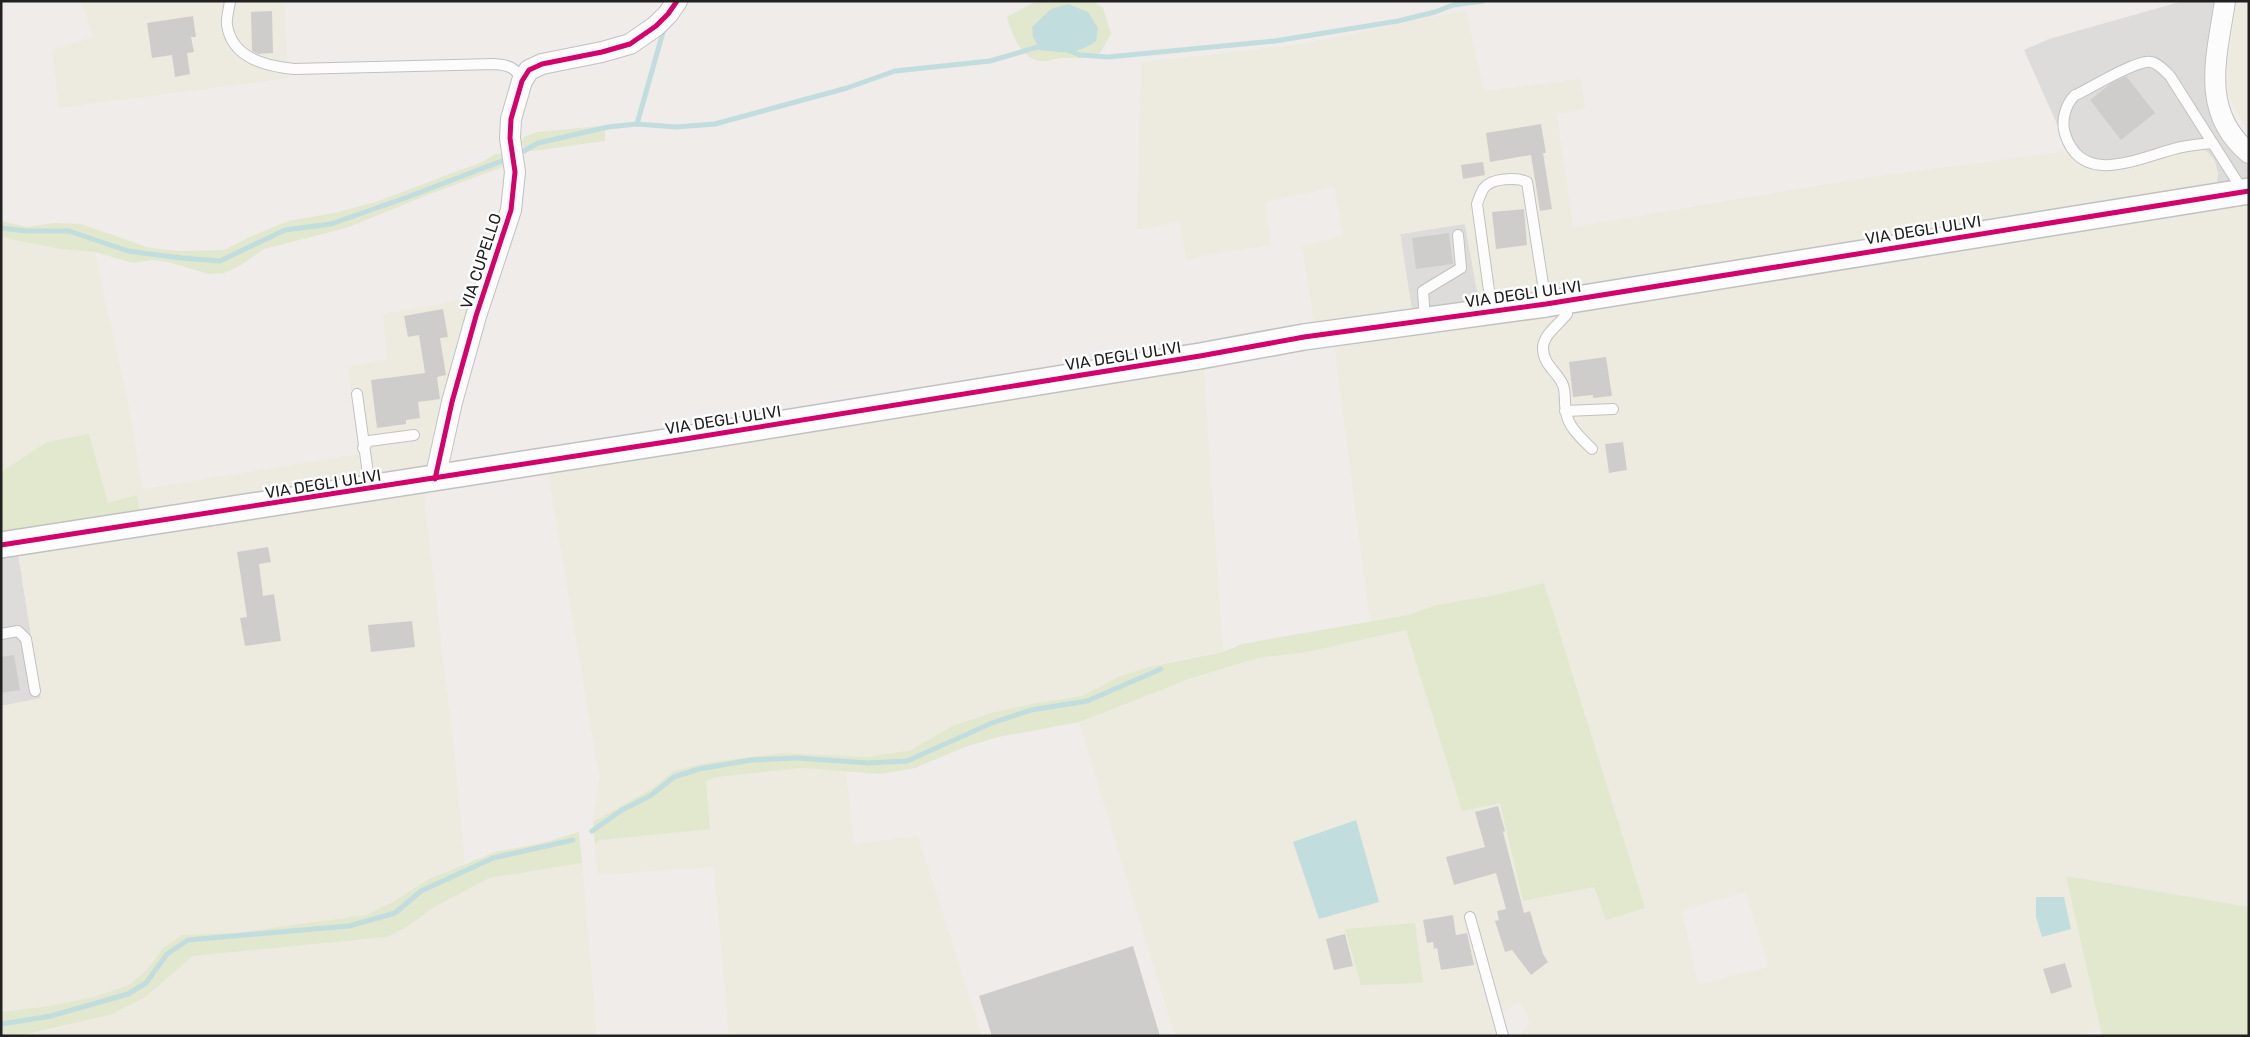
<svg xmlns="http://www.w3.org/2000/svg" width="2250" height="1037" viewBox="0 0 2250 1037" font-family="Rubik,sans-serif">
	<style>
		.residential { fill: #dedcdb }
		.farmland { fill: #edebdf; fill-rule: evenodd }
		.grass { fill: #e1e8cd }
		.water { fill: #c2dddd }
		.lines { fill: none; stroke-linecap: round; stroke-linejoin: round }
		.stream { stroke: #c2dddd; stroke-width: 5 }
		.building { fill: #cfcdcb }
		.service-casing { stroke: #c2c1c0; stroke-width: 12 }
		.minor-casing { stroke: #c2c1c0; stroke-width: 22 }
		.tertiary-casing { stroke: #c2c1c0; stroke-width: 28 }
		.service { stroke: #fdfcfc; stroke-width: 10 }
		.minor { stroke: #fdfcfc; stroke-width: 20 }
		.tertiary { stroke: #fdfcfc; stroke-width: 25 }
		.cycleway-casing { stroke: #fff; stroke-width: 8 }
		.cycleway { stroke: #d6006c; stroke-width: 5 }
		.labels { text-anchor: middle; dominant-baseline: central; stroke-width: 5; stroke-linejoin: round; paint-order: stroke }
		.street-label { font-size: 16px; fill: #212121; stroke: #fff }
	</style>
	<rect width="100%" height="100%" fill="#efecea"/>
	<path class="residential" d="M2183,1H2216L2205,78L2207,103L2213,119L2229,145L2249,166V180L2217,187L2107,168L2096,169L2076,161L2069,151L2024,50L2049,39Z
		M1465,223L1480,307L1413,317L1400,234Z
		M18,553L41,699L1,706V555Z"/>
	<path class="farmland" d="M81,1H284L288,78L59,108L52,50L93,37Z
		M2236,1H2249V132L2245,128L2228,94L2227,65L2234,23Z
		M1466,10L1484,91L1581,79L1585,109L1557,114L1573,227L1856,179L2069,151L2076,161L2085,166L2197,149L2206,150L2215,161L2218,173L2217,187L1866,265L2249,201V907L2067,876L2100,1030L2075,1036H1519L1530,1021L1520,1003L1492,1016L1498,1036H1175L1079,722L1157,690L1258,658L1307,652L1406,630L1462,810L1500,803L1523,901L1544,583L1495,595L1437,605L1408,615L1370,621L1334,344L1469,328L1634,302L1480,307L1465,224L1400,234L1413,317L1315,328L1302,246L1343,236L1334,187L1265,202L1271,245L1206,255L1187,260L1179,221L1137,230L1141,62L1303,44ZM1746,892L1768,967L1698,984L1682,910Z
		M1,237L60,249L95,252L129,408L143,489L359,454L348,367L387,359L383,314L491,295L462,400L448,466L140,515L108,503L47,442L1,472Z
		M1203,361L1223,652L1178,659L1118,677L1082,696L1036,703L991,713L952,726L911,750L868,757L782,753L706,763L673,771L653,788L593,822L599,776L547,468Z
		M423,487L455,760L465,863L429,879L391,903L366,915L235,933L182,935L163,948L147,970L129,985L97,996L51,1007L1,1012V706L41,698L18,553Z
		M803,768L846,770L853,844L918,836L982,1036H729L714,867L597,875L595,844L706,781L717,777Z
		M582,863L597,1036H18L66,1026L144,998L193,956L387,937L408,926L434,907L489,878Z"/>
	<path class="grass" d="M1041,1H1093L1103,8L1111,34L1100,53C1082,59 1080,58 1062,58C1055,58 1048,62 1042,61C1021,60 1012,34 1007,17L1033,3Z
		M601,126L605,131V141L532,151L525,149L522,142L524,137L537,132Z
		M506,153L508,165L430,194L346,228L264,249L241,265L224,273L209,274L168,262L152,260L133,263L95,252L60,249L1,237V221L27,227L54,223L81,224L150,248L180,251L224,250L254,235L289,221L334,213L376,202L482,162L495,154Z
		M89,434L108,503L137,495L140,515L1,537V472L47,442Z
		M1544,583L1645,908L1606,920L1594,887L1523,901L1500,803L1462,811L1406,630L1307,652L1258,658L1189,679L1079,722L998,737L965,747L915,768L879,774L803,768L717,777L706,781L710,829L600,840L595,844L593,822L653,788L673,771L706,763L782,753L868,757L911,750L952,726L991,713L1036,703L1082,696L1118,677L1149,667L1223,652L1242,644L1408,615L1437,605L1495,595Z
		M579,832L582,863L489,878L434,907L408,926L387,937L193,956L144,998L109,1015L18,1036H1V1012L51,1006L97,996L129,985L147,970L163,948L182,935L235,933L366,915L391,903L429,879L495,852L542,843Z
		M2066,876L2249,907V1036H2102Z
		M1415,923L1423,983L1361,985L1345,929Z"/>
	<path class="water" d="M1068,4L1088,12L1098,28L1096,41C1077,55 1062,53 1040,50L1033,37L1032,27L1051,9Z
		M1356,820L1379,902L1319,919L1293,842Z
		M2036,897H2064L2071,929L2042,937L2036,917Z"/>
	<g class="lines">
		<path class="stream" d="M1067,50L1080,55L1108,57L1275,41L1398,21L1435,12L1453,5L1483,1
			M637,124L663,32
			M524,151L538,143L608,127L637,124L676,127L715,124L847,88L895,71L990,61L1038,47H1044
			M1,228L26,231H69L128,251L181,258L220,261L285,230L331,224L405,198L507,159
			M592,831L622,810L650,796L674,777L699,769L751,760L797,758L868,763L907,761L992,723L1031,710L1087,701L1161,669
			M1,1024L51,1016L128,994L146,983L167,954L188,940L349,926L395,913L421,891L493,858L573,840"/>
	</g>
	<path class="building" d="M272,11L273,53L258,54L252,51L251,12Z
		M193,16L196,37H191L194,52L187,53L190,74L175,77L172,55L152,58L147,23Z
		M2126,76L2155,113L2121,140L2090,100L2110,84Z
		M1541,124L1546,153H1543L1552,209L1540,211L1531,155L1490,162L1486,133Z
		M1483,162L1485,175L1463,179L1461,165Z
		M1524,209L1527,245L1496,249L1492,212Z
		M1449,233L1453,264L1416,269L1412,238Z
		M443,309L448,337L440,338L446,375L437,377L440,399L418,402L420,418L406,420V424L377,428L371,380L425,373L419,335L408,337L404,316Z
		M1606,357L1612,396L1593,398V395L1573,397L1569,362Z
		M1623,442L1627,470L1609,473L1605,444Z
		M268,547L271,562L259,564L263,596L274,594L281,641L245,646L240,618L247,617L237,552Z
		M412,621L415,647L371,652L368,625Z
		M14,655L20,690L1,693V657Z
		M1498,806L1505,831L1503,832L1524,913L1530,911L1543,954L1548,962L1531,975L1512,950L1505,952L1495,921L1499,920L1497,911L1506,909L1496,873L1454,885L1446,857L1485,847L1475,812Z
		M1453,915L1456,935L1467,933L1474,965L1441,970L1437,948L1434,949L1433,942L1427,943L1423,920Z
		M1345,934L1353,966L1334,970L1326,939Z
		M1133,946L1160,1036H992L979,996Z
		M2065,963L2072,987L2051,994L2043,969Z"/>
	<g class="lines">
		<g class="service-casing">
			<path id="service" d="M230,1C229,9 226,18 227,25C232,58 265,66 294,69L494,64C508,65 516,67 522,81
				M2078,94C2092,87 2138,59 2151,62C2158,63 2165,71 2170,76L2243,191
				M2075,95C2065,105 2061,121 2065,134C2083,190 2143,155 2182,147C2192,145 2202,144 2212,143
				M1566,301L1567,314C1559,324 1543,335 1543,348C1543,365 1557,371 1563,385C1566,393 1564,403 1566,412C1568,427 1581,438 1592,449
				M1492,312L1477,204C1479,199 1481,192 1484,188C1491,178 1517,177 1527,182L1546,303
				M1425,320L1423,291L1461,268L1458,235
				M357,394L370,488
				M1565,411L1613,409
				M363,448L369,441L414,435
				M1,634L18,631L26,639L35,691
				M1470,917L1503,1036"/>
		</g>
		<g class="minor-casing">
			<path id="minor" d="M2225,1C2217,56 2199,111 2249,153
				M435,479L452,402L476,316L511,210L515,172L510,138L511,119L522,81L529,70L542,64L602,52L630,44L656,26L668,14L677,1"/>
		</g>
		<g class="tertiary-casing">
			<path id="tertiary" d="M1,545L685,439L1200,356L1304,337L1546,304L2249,191"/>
		</g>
		<use href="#service" class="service"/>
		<use href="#minor" class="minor"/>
		<use href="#tertiary" class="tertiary"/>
		<g class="cycleway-casing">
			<path id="cycleway" d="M435,479L452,402L476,316L511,210L515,172L510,138L511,119L522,81L529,70L542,64L602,52L630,44L656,26L668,14L677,1
				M1,545L685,439L1200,356L1304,337L1546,304L2249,191"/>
		</g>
		<use href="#cycleway" class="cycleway"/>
	</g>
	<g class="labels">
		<g class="street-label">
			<text transform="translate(1923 230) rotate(-9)">VIA DEGLI ULIVI</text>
			<text transform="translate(481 261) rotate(-72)">VIA CUPELLO</text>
			<text transform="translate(1523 294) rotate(-8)">VIA DEGLI ULIVI</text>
			<text transform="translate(1123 356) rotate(-9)">VIA DEGLI ULIVI</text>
			<text transform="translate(723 420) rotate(-9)">VIA DEGLI ULIVI</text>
			<text transform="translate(323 484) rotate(-9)">VIA DEGLI ULIVI</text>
		</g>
	</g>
	<rect width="2250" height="1037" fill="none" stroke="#212121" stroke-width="5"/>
</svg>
